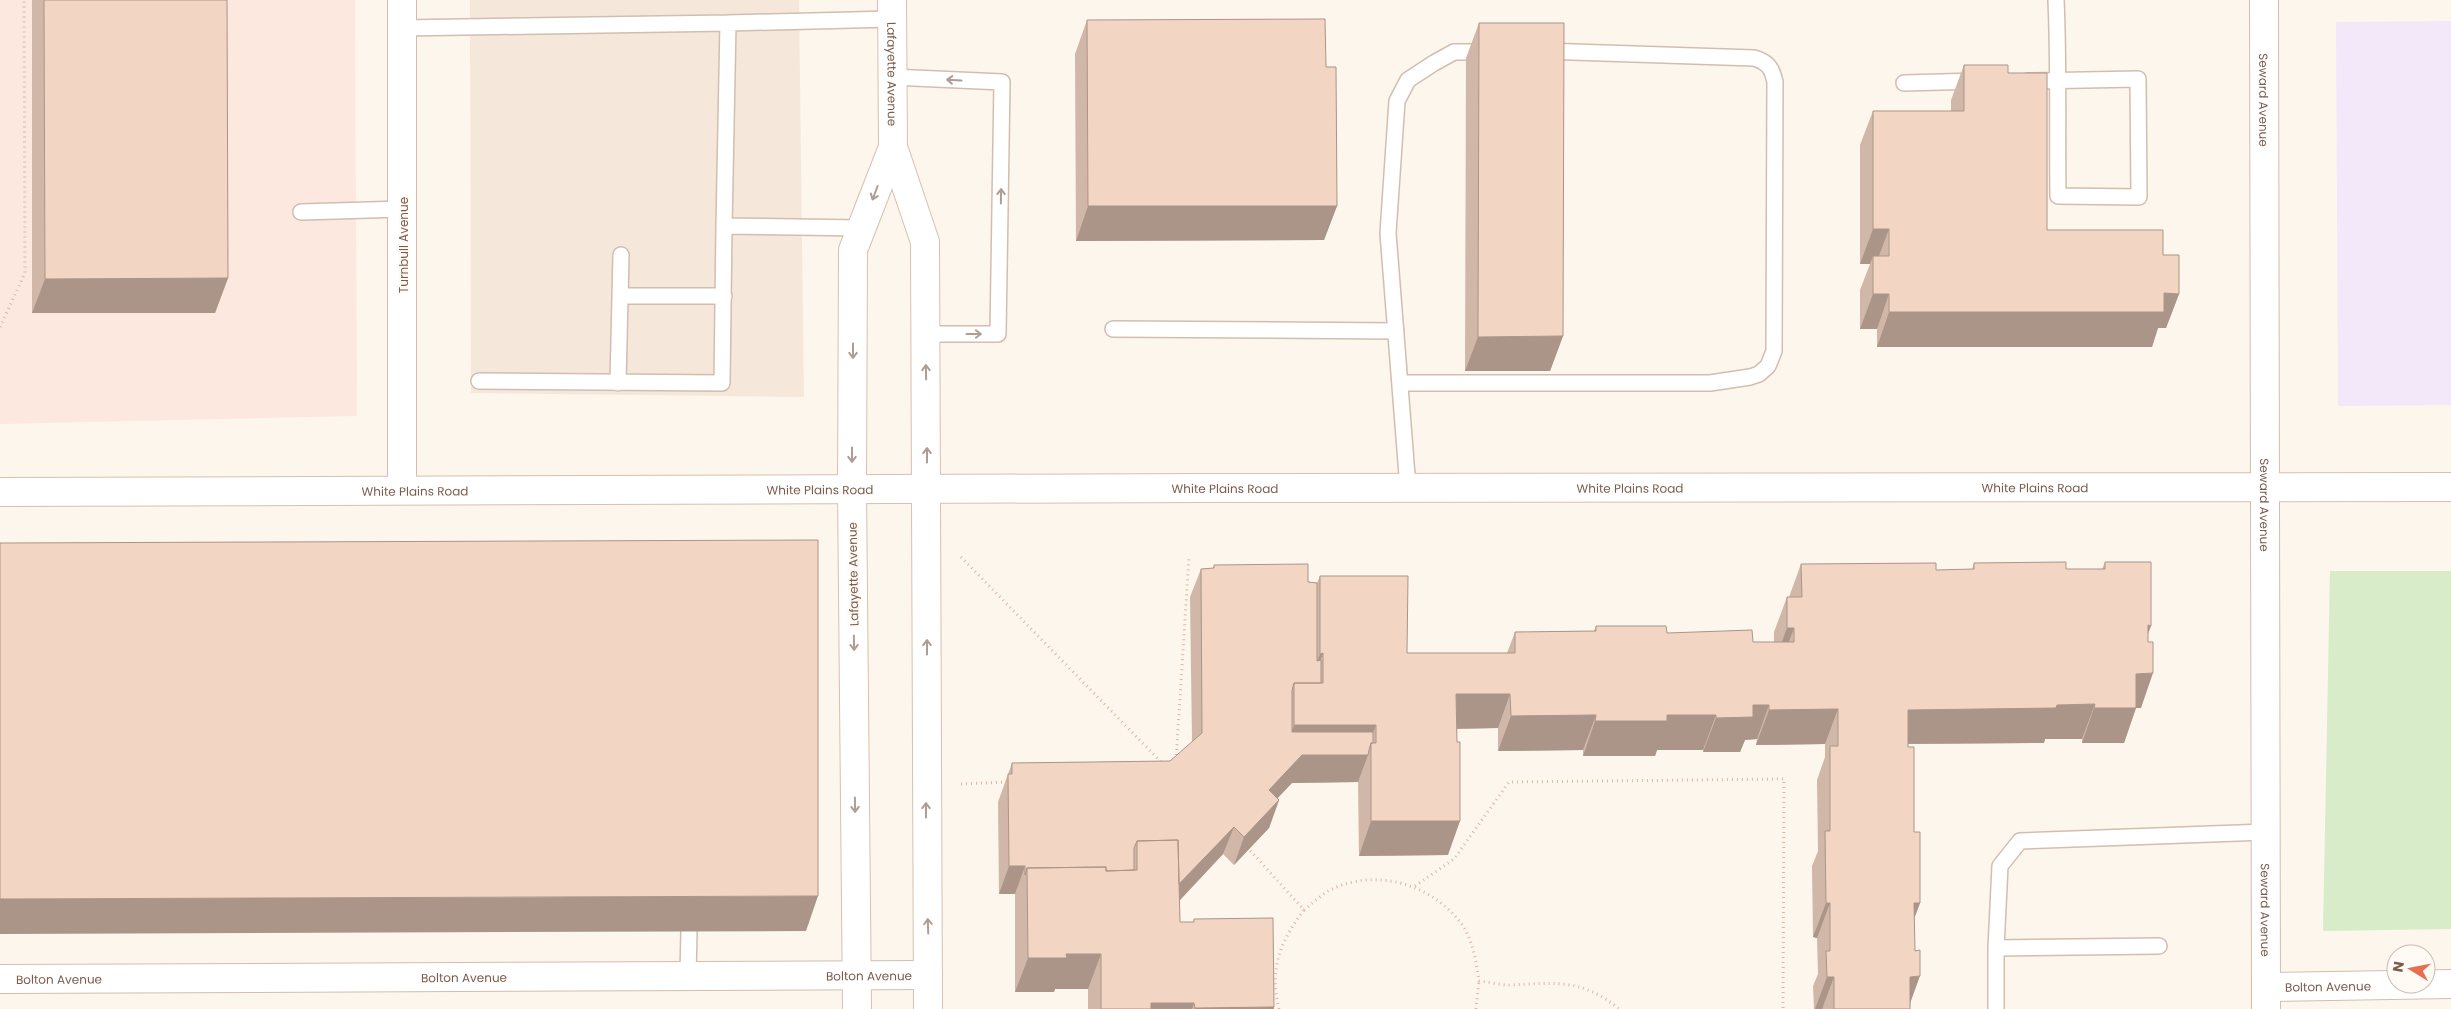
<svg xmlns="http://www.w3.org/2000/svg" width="2451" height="1009" viewBox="0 0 2451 1009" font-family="Poppins,sans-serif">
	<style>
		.residential { fill: #f5e8da }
		.commercial { fill: #fde8e0 }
		.education { fill: #f3e8fa }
		.green { fill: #d8ecc9 }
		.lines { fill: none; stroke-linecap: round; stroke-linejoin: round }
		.lane-casing { stroke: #d1beb0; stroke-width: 18 }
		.street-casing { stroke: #d1beb0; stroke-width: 30 }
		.secondary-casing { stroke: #d6c0b0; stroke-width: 30 }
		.path { stroke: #d9b8a5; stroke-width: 3; stroke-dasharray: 1 4; stroke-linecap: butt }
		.lane { stroke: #fff; stroke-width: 15 }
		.street { stroke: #fff; stroke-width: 28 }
		.secondary { stroke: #fff; stroke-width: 28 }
		.wall { fill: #d1b7a8 }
		.shaded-wall { fill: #aa9588 }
		.building { fill: #f3d5c3; stroke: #aa9588 }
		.oneway { stroke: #af9d94 }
		.labels { text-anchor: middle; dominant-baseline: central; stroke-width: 4; stroke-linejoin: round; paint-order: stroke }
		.street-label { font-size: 12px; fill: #7a5c4d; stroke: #fffaf3 }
	</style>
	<rect width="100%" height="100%" fill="#fdf6ec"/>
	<path class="residential" d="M470,0H799L804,397L471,393Z"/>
	<path class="commercial" d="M0,0H355L357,416L0,424Z"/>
	<path class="education" d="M2451,21V405L2338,406L2336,22Z"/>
	<path class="green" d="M2330,571H2451V929L2323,931Z"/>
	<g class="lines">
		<g class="lane-casing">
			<path id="lane" d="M728,23L892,19
				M402,28L728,23L724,226L861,228
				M892,77L1002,82L998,334H925
				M2028,81L2138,79L2139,197L2058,196C2057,131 2059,65 2056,0
				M1904,83L1978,81
				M301,212L403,209
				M620,296H724
				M1113,329L1396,331
				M479,381L722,383L724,226
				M618,383L621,255
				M1400,383H1710L1750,377L1759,374L1768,366L1774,351L1775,82C1772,68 1768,62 1754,58L1543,51
				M1408,488L1388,233L1397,101L1408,80L1434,63L1454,52H1488
				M2159,946L1996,948L2000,866L2020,841L2266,832
				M688,975L689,931
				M1996,1009V948"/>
		</g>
		<g class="street-casing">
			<g id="street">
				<path d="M402,0V490"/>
				<path id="s1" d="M2264,0L2266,1009"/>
				<path id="s2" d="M0,979L928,975"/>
				<path id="s3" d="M2266,987L2451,984"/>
			</g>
		</g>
		<g class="secondary-casing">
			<g id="secondary">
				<path id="s4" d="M892,0L893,147L925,242L928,1009"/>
				<path id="s5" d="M0,492L1205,488L2451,487"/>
				<path d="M857,1009L852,489L853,250L893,147"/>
			</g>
		</g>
		<path class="path" d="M0,327L25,273L24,0
			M961,557L1163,764
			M1176,760L1189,557
			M961,784L1008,782
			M1247,847L1304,910C1312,904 1320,896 1328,891C1374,867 1430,883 1461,923C1473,940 1476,961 1479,981C1489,982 1500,985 1510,985C1555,983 1582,978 1619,1009
			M1415,886L1454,859L1509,782L1784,779L1783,1009
			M1279,1009C1269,968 1280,942 1304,910
			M1476,1009L1479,981"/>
		<use href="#lane" class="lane"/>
		<use href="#street" class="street"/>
		<use href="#secondary" class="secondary"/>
	</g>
	<path class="wall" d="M32,0H227L228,278L215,313H32Z
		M1087,20L1326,67L1337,206L1324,240L1076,241L1075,54Z
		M1479,23L1563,336L1550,371H1465L1466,58Z
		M1964,65L2008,73L2047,230L2163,255L2179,294L2166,328H2158L2152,347H1877V329H1860V290L1870,264H1860V145L1873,111H1951V100Z
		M2105,562L2148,634L2141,708H2136L2124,743H2082V739H2045L2044,743L1908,744L1914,832L1920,903L1914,918L1910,1009H1814L1813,986L1818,974L1817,938L1813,937L1812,866L1818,851L1817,780L1825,757V744L1756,745L1757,739L1745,740L1740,752H1703V750H1657L1655,756H1583V750L1498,751V728L1457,729L1448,855L1359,856L1358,782L1292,783L1277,798L1279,800L1269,828L1234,865L1223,854L1179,901L1180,922H1193L1194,919L1274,1009H1088V989H1055L1054,992H1015V894H999L998,802L1012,763L1170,761L1192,742L1190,597L1201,569L1213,568L1214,565L1317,583L1320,576L1407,653H1507L1515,632L1594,631L1596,626L1753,642H1774V632L1787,597H1789L1801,564L1936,570H1972L1974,563L2066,569H2102Z"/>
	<path class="shaded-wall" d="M1088,206H1337L1324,240L1076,241Z
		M1873,229H1889L1876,264L1873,256L1870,264H1860Z
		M228,278L215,313H32L45,279Z
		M2164,293L2179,294L2166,328H2158L2152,347H1877L1889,312Z
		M1873,294H1889L1877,329H1860Z
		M1563,336L1550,371H1465L1478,337Z
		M2148,625L2151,626L2138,660Z
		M1787,628H1794L1781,663H1774Z
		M1323,653L1311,688L1307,689L1320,654Z
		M2153,673L2141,708H2136L2124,743H2082L2094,708L2136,674Z
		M1456,694H1510L1498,728L1444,729Z
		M2095,704L2082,739H2045L2044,743L1895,744L1908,710Z
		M1753,705H1769L1757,739L1745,740L1740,752H1703L1716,718Z
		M1838,709L1825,744L1756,745L1769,710Z
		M1596,715L1583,750L1498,751L1511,716Z
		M1667,715H1716L1703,750H1657L1655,756H1583L1595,721Z
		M1294,725H1376L1365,755H1368L1358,782L1292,783L1259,818L1269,790L1282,760Z
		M1279,800L1269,828L1234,865L1244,837Z
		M1371,821H1460L1448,855L1359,856Z
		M1234,827L1223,854L1167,914L1177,886Z
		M1009,866H1025L1015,894H999Z
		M818,896L806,931L0,934V899Z
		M1826,903H1830L1817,938L1813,937Z
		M1914,903H1920L1907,938Z
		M1066,954H1101L1088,989H1055L1054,992H1015L1028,958Z
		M1920,976L1908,1009L1910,977Z
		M1827,977H1834L1822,1009H1815Z
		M1151,1003H1194L1192,1009H1149Z
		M1274,1007V1009H1194L1195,1008Z"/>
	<path class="building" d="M44,0H227L228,278L45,279Z
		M1325,19L1326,67H1336L1337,206H1088L1087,20Z
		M1479,23H1564L1563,336L1478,337Z
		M1964,65H2008V73H2047V230H2163V255H2179V294L2164,293V312H1889V294H1873V256H1889V229H1873V111H1964Z
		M818,540V896L0,899V543Z
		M2066,562V569H2105V562H2151V626L2148,625V642H2153V673L2136,674V708H2094L2095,704L2057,705L2056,708L1908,710V747H1914V832H1920V903H1914L1915,951L1920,950V976L1910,977V1009H1834V977H1827L1826,951H1830V903H1826L1825,831H1830V746H1838V709L1769,710V705H1753V717L1716,718V715H1667V721H1595L1596,715L1511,716L1510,694H1456L1457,742H1460V821H1371V743H1376V725H1294V683H1323V653L1320,654V576H1408L1407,653H1515V632L1596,631V626H1666L1667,633L1752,630L1753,642H1794V628H1787V597H1802L1801,564L1936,563V570L1974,569V563Z
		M1308,564V582L1317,583V661L1321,660V683H1294L1292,690V732H1373V743H1371L1369,750L1368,755H1302L1269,790L1279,800L1244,837L1234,827L1179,884L1178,840L1137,841L1134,848V870L1106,871V867L1027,868L1025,875V866H1009L1008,774H1012V763L1170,761L1202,733L1201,569L1214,568V565Z
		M1178,840L1180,922H1194V919L1273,918L1274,1007L1195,1008L1194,1003H1151V1009H1101V954H1066L1067,958H1028L1027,868L1106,867V871L1137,870V841Z"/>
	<defs><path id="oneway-shaft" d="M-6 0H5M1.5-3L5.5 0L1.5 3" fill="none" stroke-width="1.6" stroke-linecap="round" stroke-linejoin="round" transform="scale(1.25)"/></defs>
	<g class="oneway">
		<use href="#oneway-shaft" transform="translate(954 80) rotate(-177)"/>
		<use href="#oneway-shaft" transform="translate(875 193) rotate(111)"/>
		<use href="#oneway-shaft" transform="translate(1001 196) rotate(-89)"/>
		<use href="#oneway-shaft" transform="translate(974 334)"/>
		<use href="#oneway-shaft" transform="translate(853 351) rotate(90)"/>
		<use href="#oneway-shaft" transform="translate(926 372) rotate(-91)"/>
		<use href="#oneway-shaft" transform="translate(852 455) rotate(90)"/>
		<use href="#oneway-shaft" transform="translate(927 455) rotate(-90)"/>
		<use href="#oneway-shaft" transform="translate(854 643) rotate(89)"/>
		<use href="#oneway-shaft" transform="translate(927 647) rotate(-90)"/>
		<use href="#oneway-shaft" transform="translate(855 805) rotate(89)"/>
		<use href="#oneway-shaft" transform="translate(926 810) rotate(-90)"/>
		<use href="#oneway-shaft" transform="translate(928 926) rotate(-92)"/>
	</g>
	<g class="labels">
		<g class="street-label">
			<text stroke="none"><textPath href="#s4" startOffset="74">Lafayette Avenue</textPath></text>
			<text stroke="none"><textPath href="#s1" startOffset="100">Seward Avenue</textPath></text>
			<text transform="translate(403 245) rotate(-90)">Turnbull Avenue</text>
			<text stroke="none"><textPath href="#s5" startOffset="2035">White Plains Road</textPath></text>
			<text stroke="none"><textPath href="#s5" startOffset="1225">White Plains Road</textPath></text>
			<text stroke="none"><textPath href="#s5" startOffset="1630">White Plains Road</textPath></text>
			<text stroke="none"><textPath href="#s5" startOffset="820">White Plains Road</textPath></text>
			<text stroke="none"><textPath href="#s5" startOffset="415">White Plains Road</textPath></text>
			<text stroke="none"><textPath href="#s1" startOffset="505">Seward Avenue</textPath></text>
			<text transform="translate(853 574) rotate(-91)">Lafayette Avenue</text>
			<text stroke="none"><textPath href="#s1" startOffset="910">Seward Avenue</textPath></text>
			<text stroke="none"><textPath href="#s2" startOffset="869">Bolton Avenue</textPath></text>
			<text stroke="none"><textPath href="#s2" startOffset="464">Bolton Avenue</textPath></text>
			<text stroke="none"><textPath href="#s2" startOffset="59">Bolton Avenue</textPath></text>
			<text stroke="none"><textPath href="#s3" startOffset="62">Bolton Avenue</textPath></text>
		</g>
	</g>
	<g transform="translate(2411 969) rotate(280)"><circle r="24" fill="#fffaf3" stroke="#cabbb1"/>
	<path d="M0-4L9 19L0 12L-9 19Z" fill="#e76f51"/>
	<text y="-8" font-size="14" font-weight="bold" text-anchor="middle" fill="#7a5c4d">N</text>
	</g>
</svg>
